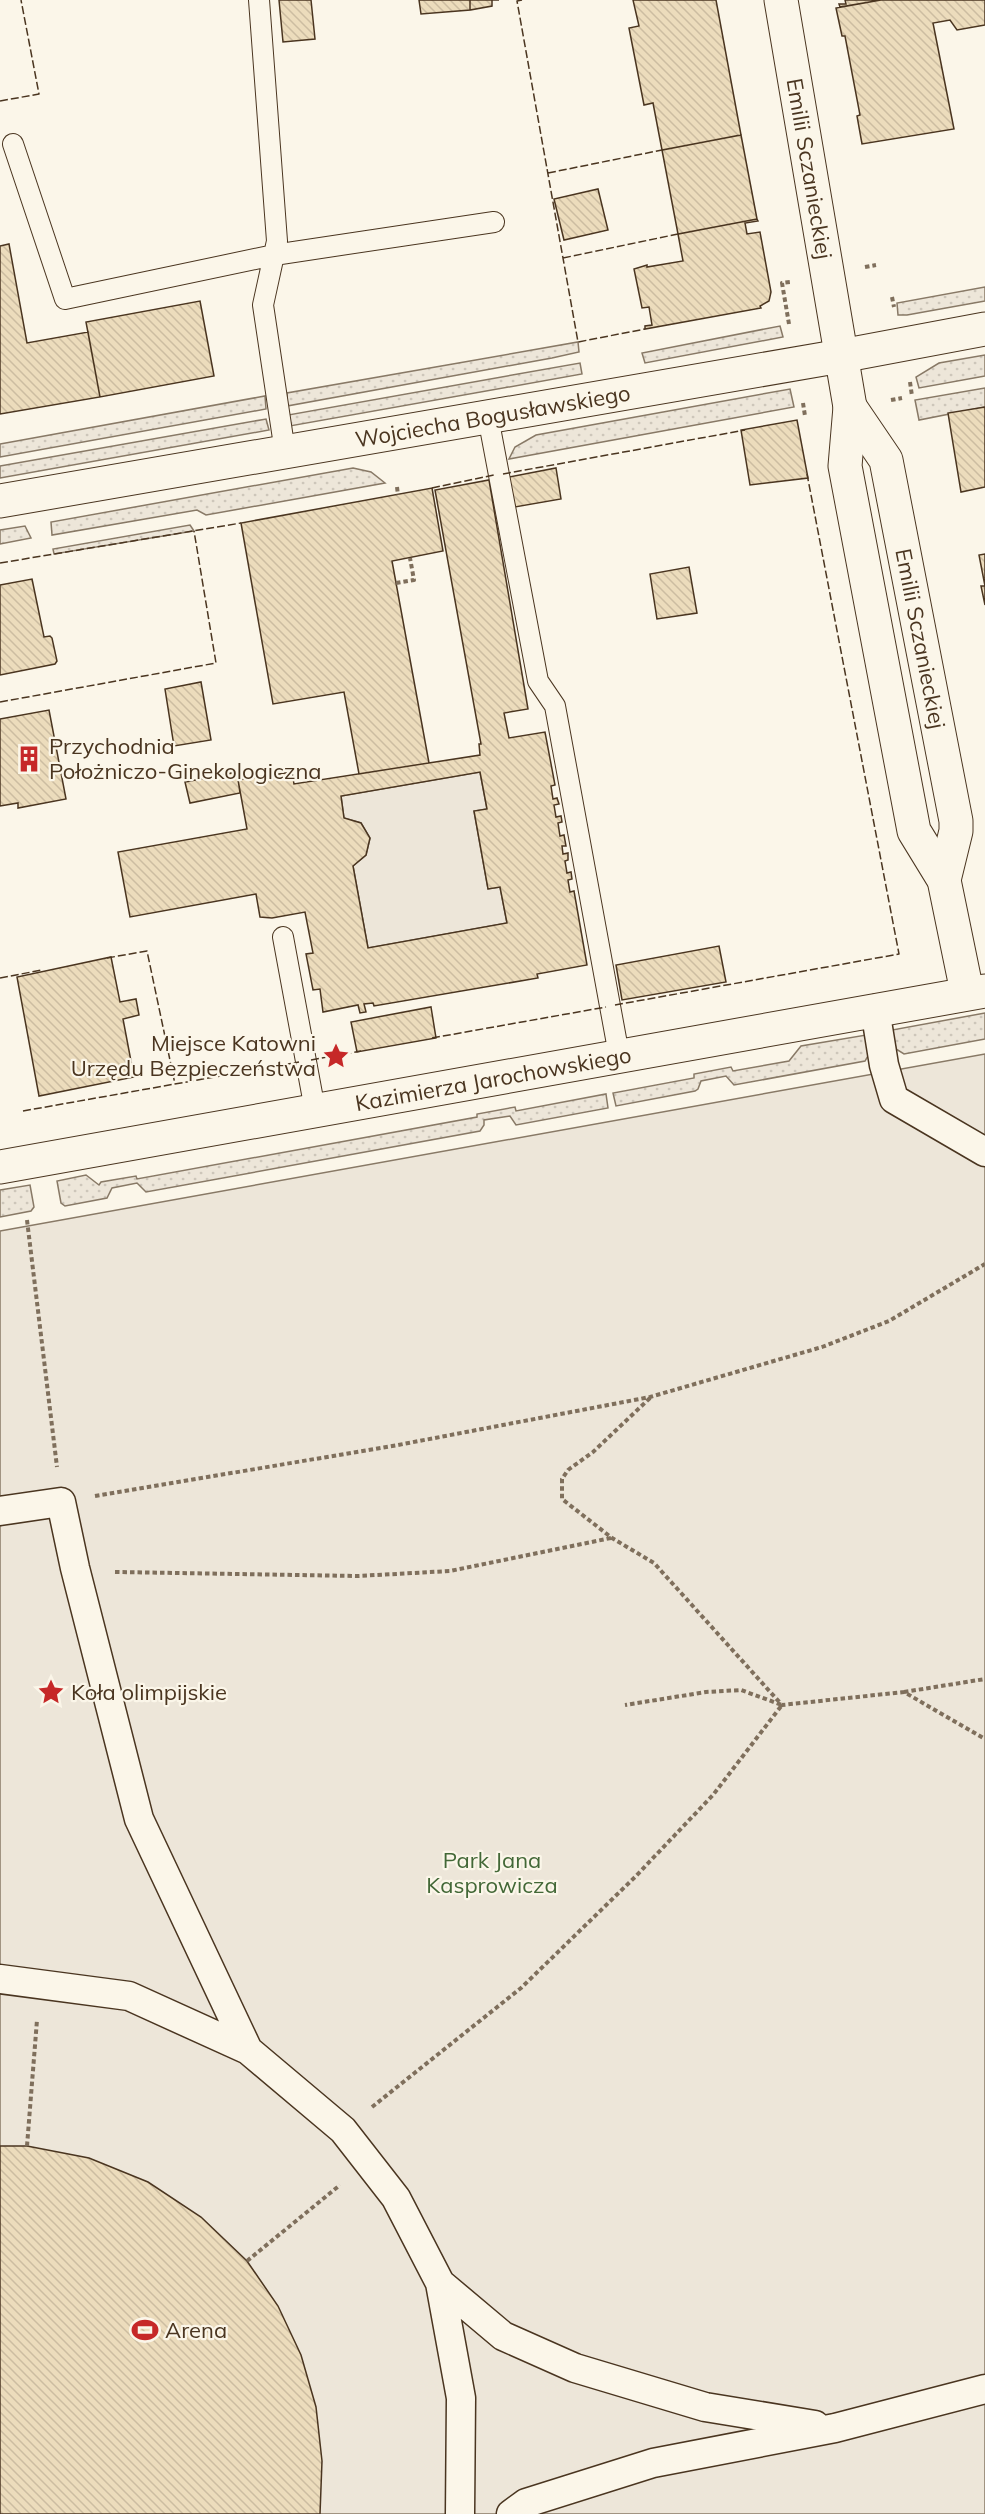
<svg xmlns="http://www.w3.org/2000/svg" width="985" height="2514" viewBox="0 0 985 2514" font-family="Mulish,sans-serif">
	<style>
		.grass { fill: url(#grass-dots); stroke: #887966; stroke-width: 1.5 }
		.green { fill: #ede6d9; stroke: #887966; stroke-width: 1.5 }
		.building { fill: url(#building-back-hatch); stroke: #4a3520; stroke-width: 1.5; fill-rule: evenodd }
		.lines { fill: none; stroke-linecap: round; stroke-linejoin: round }
		.service-casing { stroke: #4a3520; stroke-width: 22 }
		.pedestrian-casing { stroke: #4a3520; stroke-width: 31 }
		.minor-casing { stroke: #4a3520; stroke-width: 35 }
		.path { stroke: #7f6f5c; stroke-width: 4; stroke-dasharray: 4.5 3; stroke-linecap: butt }
		.service { stroke: #fbf6e9; stroke-width: 20 }
		.pedestrian { stroke: #fbf6e9; stroke-width: 28 }
		.minor { stroke: #fbf6e9; stroke-width: 33 }
		.fence { stroke: #4a3520; stroke-width: 1.5; stroke-dasharray: 8 3; stroke-linecap: butt }
		.labels { text-anchor: middle; dominant-baseline: central; stroke-width: 4.5; stroke-linejoin: round; paint-order: stroke }
		.street-label { font-size: 22px; fill: #4a3520; stroke: #fbf6e9 }
		.poi-label { font-size: 22px; fill: #4a3520; stroke: #fbf6e9; text-anchor: start }
		.park-label { font-size: 22px; fill: #436837; stroke: #fbf6e9 }
	</style>
	<defs>
		<pattern id="grass-dots" width="8" height="8" patternUnits="userSpaceOnUse" patternTransform="scale(1.5)"><rect width="8" height="8" fill="#ede6d9"/><path d="M2 2h.1M6 6h.1" fill="none" stroke="#cdc6ba" stroke-width="1.8" stroke-linecap="round"/></pattern>
		<pattern id="building-back-hatch" width="6" height="6" patternUnits="userSpaceOnUse" patternTransform="scale(1.5)"><rect width="6" height="6" fill="#ecdcbc"/><path d="M-1 5l2 2M0 0l6 6M5-1l2 2" fill="none" stroke="#ccbda1"/></pattern>
	</defs>
	<rect width="100%" height="100%" fill="#fbf6e9"/>
	<path class="grass" d="M985,287V301L907,315H898L897,303Z
		M780,326L783,337L645,363L642,353Z
		M578,342L579,352L552,358L287,406V393Z
		M985,355V376L919,388L916,377L939,363Z
		M580,363L582,374L290,426L288,415Z
		M985,388V407L919,420L915,400Z
		M790,389L794,407L509,459L515,447L536,435Z
		M265,396L266,409L0,457V444Z
		M266,419L269,430L0,478V466Z
		M353,468L371,472L385,483L206,515L197,510L52,535L51,522Z
		M190,525L194,531L54,554L53,549Z
		M25,526L31,538L0,544V530Z
		M985,1013V1039L904,1054L896,1049L892,1030Z
		M866,1035L869,1054L865,1061L734,1085L726,1076L701,1081L698,1089L695,1091L616,1106L613,1093L694,1078V1074L731,1067L733,1071L789,1061L801,1046Z
		M606,1094L608,1108L516,1125L510,1116L484,1120V1125L480,1131L146,1192L137,1183L112,1188L107,1198L65,1206L61,1203L57,1181L86,1175L99,1185L101,1182L136,1176L137,1179L477,1117V1114L515,1107L516,1111Z
		M30,1185L34,1207L31,1211L0,1217V1190Z"/>
	<path class="green" d="M480,772L487,809L474,811L488,889L500,887L507,923L368,948L353,866L366,855L370,838L361,823L344,818L341,796Z
		M985,1054V2514H0V1231Z"/>
	<path class="building" d="M279,0H311L315,39L283,42Z
		M419,0H470V10L421,14Z
		M470,0H499H492V6L470,10Z
		M633,0H716L741,135L662,150L653,103L644,105L629,28L639,26Z
		M845,0H881L840,7L839,4H846Z
		M881,0H985V25L957,30L950,20L933,23L954,129L862,144L857,116L860,115L845,36H842L836,8Z
		M741,135L757,219L678,234L662,150Z
		M598,189L608,230L564,240L554,199Z
		M757,219L758,221L745,223L747,234L760,232L771,292L769,301L760,306L761,308L645,329V326L652,325L649,307L642,308L634,269L647,265V267L683,261L678,234Z
		M9,244L27,343L88,332L100,397L0,414V246Z
		M200,301L214,376L100,397L86,322Z
		M985,407V487L961,492L948,413Z
		M797,420L808,478L750,485L741,430Z
		M556,468L561,499L515,507L509,477Z
		M489,480L528,709L504,713L509,738L545,732L555,785L551,786L553,799L557,798L559,804L554,805L556,817L561,816L562,822L558,823L560,836L564,835L566,846H562L563,854L568,853V860L565,861L567,873L571,872L572,879L568,880L570,892L574,891L587,965L537,974L538,978L374,1006L373,1003L364,1004L366,1012L360,1013L358,1005L323,1012L320,989L313,990L306,954L313,953L305,912L272,918L260,917L256,894L130,917L118,852L247,829L238,780L292,772L294,784L480,755L479,744H481L435,490ZM480,772L487,809L474,811L488,889L500,887L507,923L368,948L353,866L366,855L370,838L361,823L344,818L341,796Z
		M432,488L443,551L392,561L429,763L359,774L344,692L273,704L241,523Z
		M985,554V605L981,586H985L979,555Z
		M689,567L697,613L657,619L650,574Z
		M32,579L44,637L50,636L52,638L57,661L55,664L0,675V585Z
		M201,682L211,740L174,746L165,689Z
		M49,710L66,799L18,808V803L0,806V719Z
		M237,772L240,793L190,803L185,782Z
		M719,946L726,982L622,1000L616,965Z
		M111,957L120,1002L136,999L139,1015L123,1019L134,1077L39,1096L17,977Z
		M431,1007L436,1038L357,1052L351,1022Z
		M0,2146H27L89,2158L148,2182L201,2217L247,2261L278,2306L301,2355L316,2407L322,2461L320,2514H0Z"/>
	<g class="lines">
		<g class="service-casing">
			<path id="service" d="M259,0L277,241L263,305L285,452
				M13,144L65,299L274,255L494,222
				M488,417L538,681L555,706L619,1055
				M283,937L315,1110"/>
		</g>
		<g class="pedestrian-casing">
			<path id="pedestrian" d="M875,1009L884,1065L894,1099L985,1152
				M0,1511L61,1502L75,1568L139,1819L248,2050
				M0,1979L129,1996L248,2050L343,2130L396,2198L440,2283L461,2398L460,2514
				M440,2283L503,2336L575,2368L705,2407L815,2425
				M511,2514L526,2503L653,2463L835,2428L985,2389"/>
		</g>
		<g class="minor-casing">
			<g id="minor">
				<path id="s1" d="M781,0L850,407L845,466L914,831L944,880L967,992"/>
				<path id="s2" d="M850,407L886,460L956,821V831L944,880"/>
				<path id="s3" d="M0,501L841,356L985,329"/>
				<path id="s4" d="M0,1167L985,991"/>
			</g>
		</g>
		<path class="path" d="M865,267L876,265
			M892,297L894,307
			M789,324L782,283L790,282
			M910,382L912,396
			M891,400L902,398
			M803,403L805,416
			M397,487L398,495
			M396,583L414,580L410,558
			M27,1220L57,1467
			M650,1398L593,1452L568,1470L562,1479V1499L612,1538L654,1563L782,1705L904,1692L985,1739
			M95,1496L398,1445L650,1397L822,1347L889,1321L985,1264
			M115,1572L358,1576L450,1571L611,1538
			M904,1692L985,1679
			M372,2107L521,1988L635,1877L713,1795L782,1705L741,1690L706,1692L625,1705
			M27,2146L37,2020
			M247,2261L340,2185"/>
		<use href="#service" class="service"/>
		<use href="#pedestrian" class="pedestrian"/>
		<use href="#minor" class="minor"/>
		<path class="fence" d="M522,0L517,1L578,342L645,329
			M0,101L39,94L21,0
			M548,173L662,150
			M563,258L678,234
			M503,474L745,430
			M432,488L494,475
			M0,563L241,523
			M0,702L216,663L194,531
			M107,958L147,951L175,1084
			M0,978L42,970
			M615,1005L899,954L807,474
			M432,1038L606,1007
			M311,1060L361,1051
			M23,1111L299,1062"/>
	</g>
	<defs>
		<g id="building-bare" transform="scale(2.07)"><path d="M-4-6H4V6H1V3H-1V6H-4ZM-2.5-4.3h1.7v1.8h-1.7ZM.8-4.3h1.7v1.8H.8ZM-2.5-1h1.7V.8h-1.7ZM.8-1h1.7V.8H.8Z" fill="#c62828" stroke="#fbf6e9" stroke-width="2.5" paint-order="stroke"/></g>
		<g id="sight-bare" transform="scale(2.07)"><path d="M0-6L1.8-2.2L6-1.7L2.9 1.2L3.7 5.4L0 3.3L-3.7 5.4L-2.9 1.2L-6-1.7L-1.8-2.2Z" fill="#c62828" stroke="#fbf6e9" stroke-width="2.5" paint-order="stroke"/></g>
		<g id="stadium-bare" transform="scale(2.07)"><path d="M0-5a6.5 5 0 1 0 0 10a6.5 5 0 1 0 0-10ZM-3.5-1.8h7v3.6h-7Z" fill="#c62828" stroke="#fbf6e9" stroke-width="2.5" paint-order="stroke"/></g>
	</defs>
	<g fill-rule="evenodd">
		<use href="#building-bare" x="29" y="759"/>
		<use href="#sight-bare" x="336" y="1056"/>
		<use href="#sight-bare" x="51" y="1692"/>
		<use href="#stadium-bare" x="145" y="2330"/>
	</g>
	<g class="labels">
		<g class="street-label">
			<text stroke="none"><textPath href="#s1" startOffset="171">Emilii Sczanieckiej</textPath></text>
			<text stroke="none"><textPath href="#s3" startOffset="500">Wojciecha Bogusławskiego</textPath></text>
			<text stroke="none"><textPath href="#s2" startOffset="246">Emilii Sczanieckiej</textPath></text>
			<text stroke="none"><textPath href="#s4" startOffset="501">Kazimierza Jarochowskiego</textPath></text>
		</g>
		<g class="poi-label">
			<text x="49" y="746">Przychodnia<tspan x="49" dy="25">Położniczo-Ginekologiczna</tspan></text>
			<text x="316" y="1043" text-anchor="end">Miejsce Katowni<tspan x="316" dy="25">Urzędu Bezpieczeństwa</tspan></text>
			<text x="71" y="1692">Koła olimpijskie</text>
			<text x="165" y="2330">Arena</text>
		</g>
		<g class="park-label">
			<text x="492" y="1860">Park Jana<tspan x="492" dy="25">Kasprowicza</tspan></text>
		</g>
	</g>
</svg>
